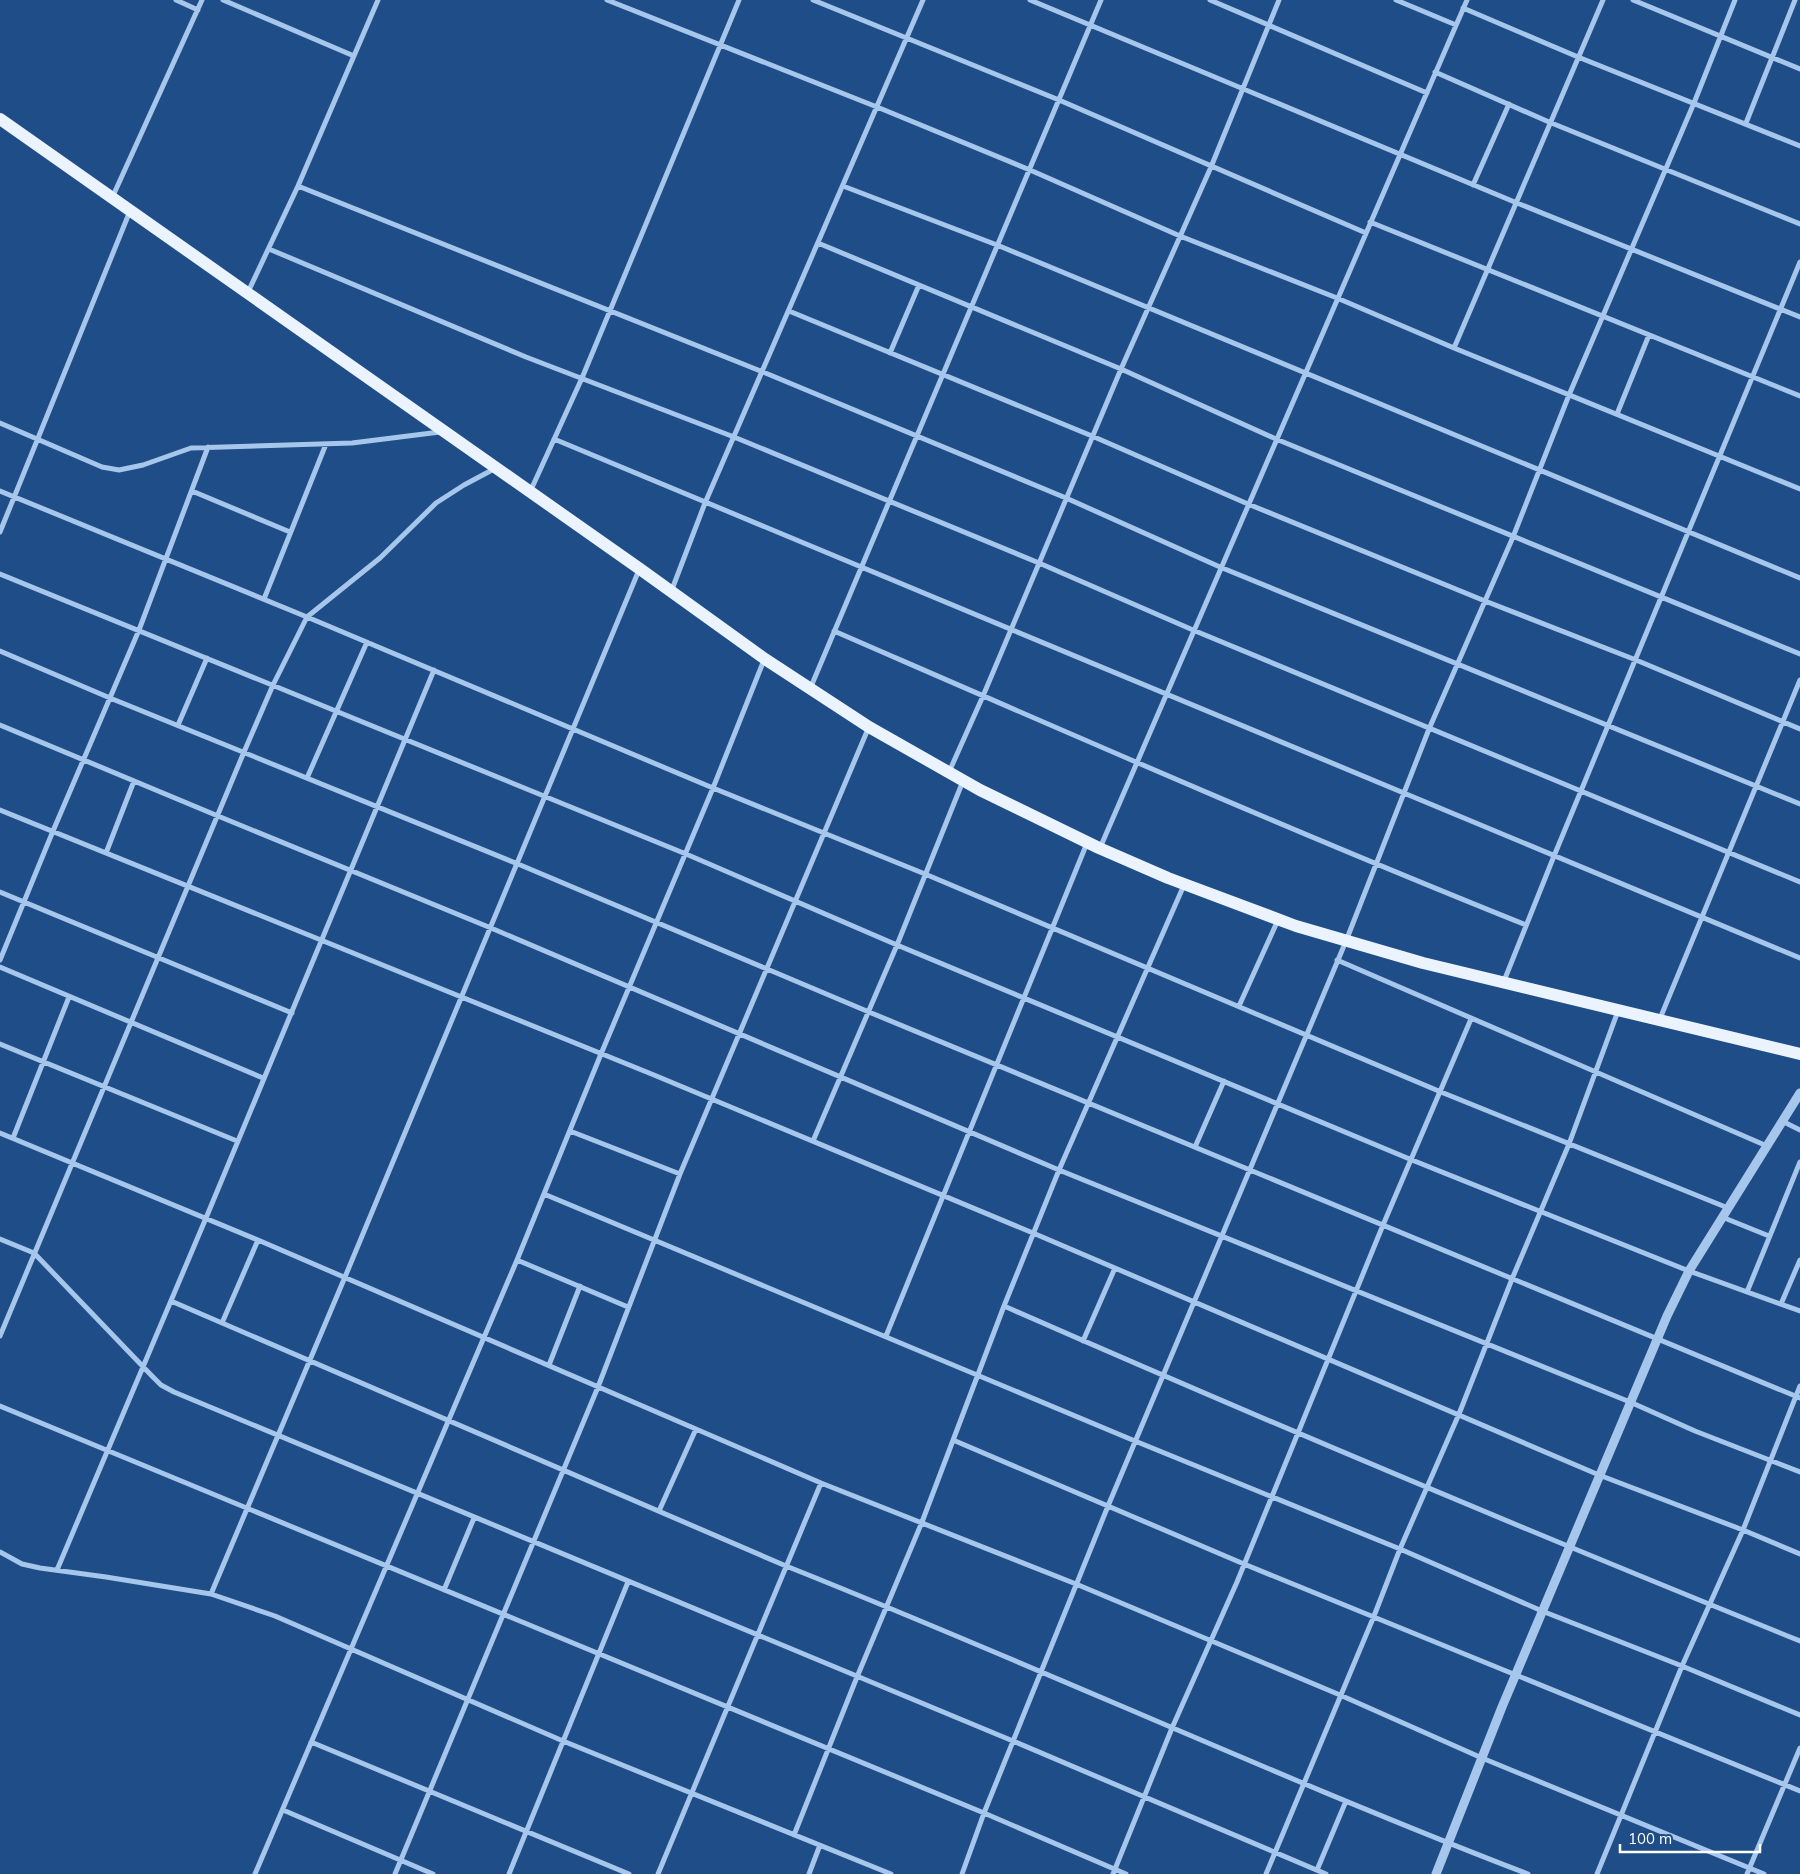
<svg xmlns="http://www.w3.org/2000/svg" width="1800" height="1874" viewBox="0 0 1800 1874" font-family="Mulish,sans-serif">
	<style>
		.lines { fill: none; stroke-linecap: round; stroke-linejoin: round }
		.minor { stroke: #a7c6eb; stroke-width: 5 }
		.tertiary { stroke: #a7c6eb; stroke-width: 9 }
		.primary { stroke: #ebf3fe; stroke-width: 12 }
	</style>
	<rect width="100%" height="100%" fill="#1e4d87"/>
	<g class="lines">
		<path class="minor" d="M176,0L198,10
			M223,0L354,56
			M607,0L877,107L1030,170L1180,236L1337,298L1454,348L1800,489
			M813,0L1059,100L1366,233
			M1030,0L1517,203L1800,317
			M1210,0L1427,93
			M1396,0L1456,25
			M1633,0L1800,69
			M1463,8L1578,57L1800,146
			M1435,72L1549,122L1800,224
			M1746,123L1795,0
			M1473,185L1509,104
			M298,186L763,372L1066,498L1220,567L1800,804
			M843,186L997,245L1800,578
			M112,198L202,0
			M1370,222L1800,396
			M818,243L1121,369L1276,439L1800,654
			M269,249L526,357L734,437L1039,563L1193,630L1800,882
			M248,292L298,186L378,0
			M789,311L1092,436L1248,504L1485,601L1636,660L1800,729
			M1454,348L1603,0
			M890,353L919,285
			M1617,414L1649,335
			M0,423L102,467L119,470L143,465L191,448L352,443L440,432
			M554,439L1800,958
			M0,491L307,617L713,788L925,874L1441,1092L1728,1208
			M192,491L290,532
			M530,492L582,378L739,0
			M0,532L130,211
			M0,574L686,854L897,945L1412,1160L1689,1271L1800,1311
			M671,592L705,503L923,0
			M264,599L326,444
			M834,631C1064,731 1294,832 1526,925
			M0,651L110,698L518,864L869,1012L1800,1398
			M810,689L1101,0
			M0,725L218,816L491,928L1059,1170L1630,1402L1695,1431L1800,1472
			M178,725L207,658
			M949,772L983,696L1121,369L1211,167L1279,0
			M307,778L367,642
			M0,810L654,1075L1033,1233L1599,1475L1743,1530L1800,1554
			M1100,848L1467,0
			M106,853L134,781
			M0,892L292,1013
			M0,960L53,831L139,630L208,447
			M1337,960L1767,1146
			M0,967L263,1078
			M1504,981L1554,856L1800,262
			M1239,1006L1278,920
			M1659,1021L1800,680
			M0,1044L237,1141
			M1782,1121L1800,1130
			M570,1131L680,1174
			M0,1133L258,1240L821,1483L1076,1584L1340,1695L1482,1758L1764,1874
			M13,1138L69,997
			M813,1141L897,945L963,781
			M1195,1147L1224,1081
			M544,1194L1135,1441L1400,1549L1542,1611L1682,1666L1800,1715
			M1722,1217L1769,1236
			M0,1239L34,1253L152,1376L161,1385L174,1392L1013,1741L1326,1874
			M517,1260L628,1307
			M1747,1292L1800,1162
			M171,1301L786,1566C1035,1665 1278,1778 1528,1874
			M1781,1304L1800,1260
			M1004,1306C1268,1422 1533,1533 1800,1641
			M222,1323L258,1240
			M0,1336L244,752L273,685L307,617L380,558L436,503L464,485L494,469
			M886,1336L1087,843
			M1083,1341L1115,1268
			M549,1365L580,1286
			M0,1406L984,1813L1126,1874
			M953,1440L1244,1564L1800,1791
			M659,1511L696,1429
			M0,1552L22,1564L40,1568L106,1577L211,1594L275,1616L563,1741L891,1874
			M57,1570L206,1218L434,670
			M444,1590L474,1518
			M211,1594L345,1277L639,570
			M311,1742L629,1874
			M283,1810L433,1874
			M794,1835L857,1677L922,1522L1004,1306L1059,1170L1184,885
			M1317,1870L1346,1801
			M255,1874L517,1260L601,1054L713,788L764,660
			M395,1874L598,1387L680,1174L868,729
			M509,1874L628,1582
			M658,1874L821,1483
			M809,1874L820,1845
			M962,1874L984,1813L1108,1506L1307,1034L1346,941L1429,729L1513,537L1569,395L1694,103L1735,0
			M1113,1874L1172,1728L1237,1582L1383,1225L1471,1019
			M1266,1874L1374,1616L1400,1549L1459,1414L1512,1279L1569,1144L1618,1011
			M1597,1874L1682,1666L1743,1530L1800,1386
			M1747,1874L1800,1748"/>
		<path class="tertiary" d="M1436,1874L1502,1707L1667,1316L1689,1271L1800,1093"/>
		<path class="primary" d="M0,119L640,569L765,659L869,727L980,790L1099,848L1168,878L1296,926L1423,963L1800,1054"/>
	</g>
	<path d="M1620 1844v8h140v-8" fill="none" stroke="#ffffff" stroke-width="2.5"/>
	<text x="1628" y="1844" font-size="15" fill="#ffffff" stroke="#1e4d87" stroke-width="4" paint-order="stroke">100 m</text>
</svg>
